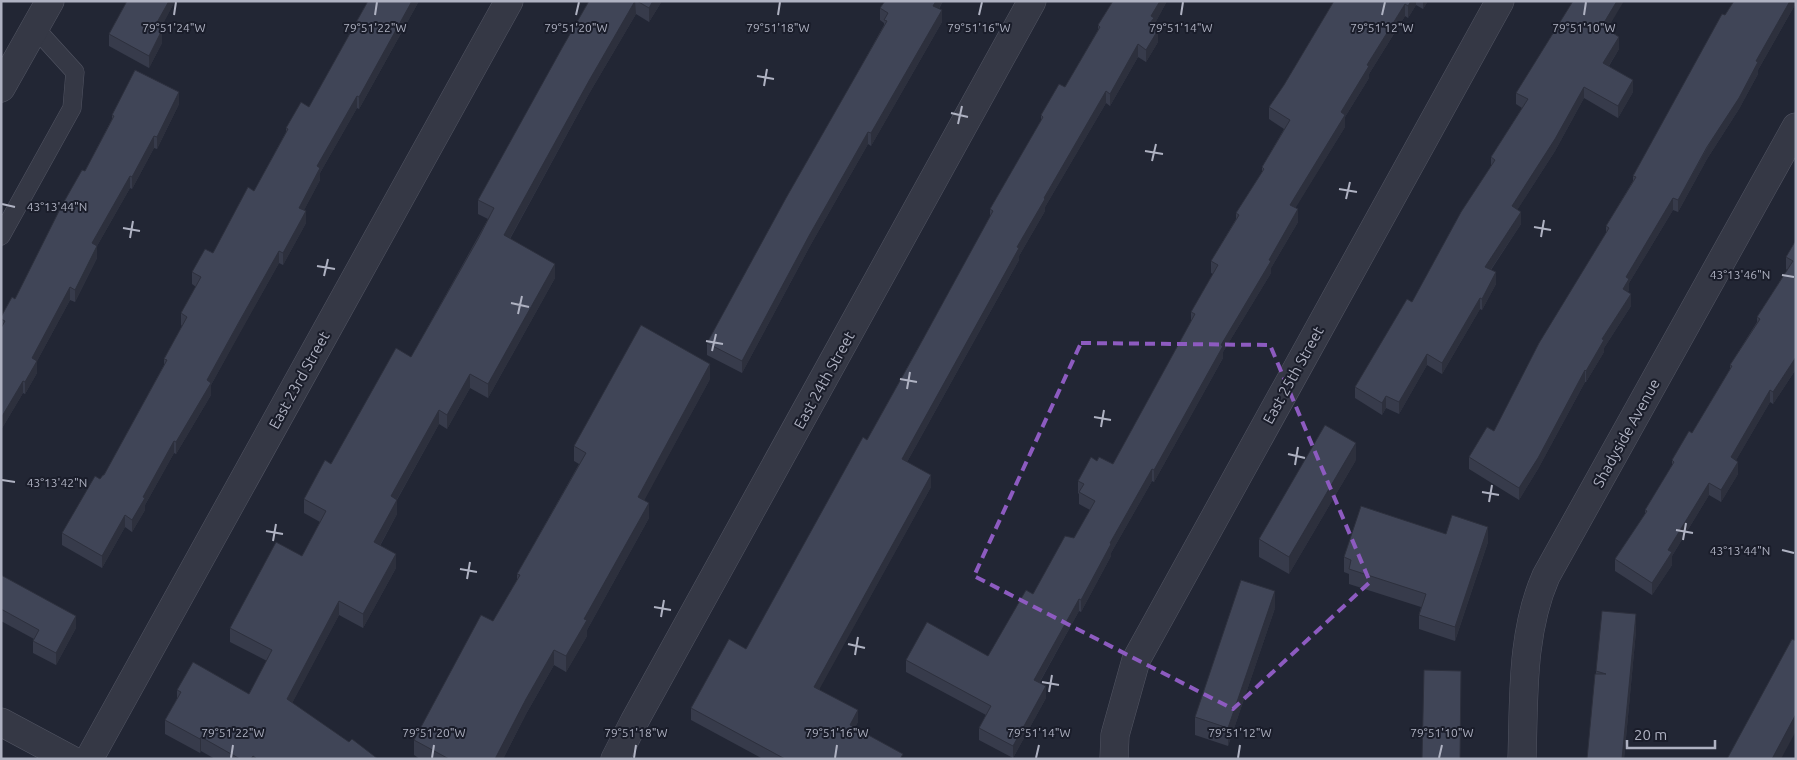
<svg xmlns="http://www.w3.org/2000/svg" width="1797" height="760" viewBox="0 0 1797 760" font-family="Ubuntu,sans-serif">
	<style>
		.lines { fill: none; stroke-linecap: round; stroke-linejoin: round }
		.service-casing { stroke: #525563; stroke-width: 19 }
		.minor-casing { stroke: #525563; stroke-width: 29 }
		.service { stroke: #353845; stroke-width: 18 }
		.minor { stroke: #353845; stroke-width: 28 }
		.wall { fill: #373b4b }
		.shaded-wall { fill: #2d303d }
		.building { fill: #404557; stroke: #2d303d }
		.marked { fill: none; stroke: #8d5bc0; stroke-width: 4; stroke-dasharray: 10 6; stroke-linejoin: round }
		.ticks { fill: none; stroke: #afb2c2; stroke-width: 2 }
		.labels { text-anchor: middle; dominant-baseline: central; stroke-width: 4; stroke-linejoin: round; paint-order: stroke }
		.street-label { font-size: 15px; fill: #afb2c2; stroke: #1a1d2a }
		.ticks-label { font-size: 12px; text-anchor: middle; fill: #afb2c2; stroke: #1a1d2a; stroke-width: 4; stroke-linejoin: round; paint-order: stroke }
	</style>
	<rect width="100%" height="100%" fill="#222634"/>
	<g class="lines">
		<g class="service-casing">
			<path id="service" d="M1,236L72,108L75,72L35,28"/>
		</g>
		<g class="minor-casing">
			<path id="minor" d="M1,88L50,1
				M1,722L70,759
				M89,759L509,1
				M615,759L634,722L1032,1
				M1114,759L1115,735L1136,660L1500,1
				M1522,759C1524,698 1521,633 1546,576L1796,127"/>
		</g>
		<use href="#service" class="service"/>
		<use href="#minor" class="minor"/>
	</g>
	<path class="wall" d="M127,1H175L160,29L162,43L149,68L109,46V34Z
		M368,1H419L359,109L357,108L320,173V180L304,210L306,223L283,265L279,263L239,334L211,385V395L176,454L174,453L145,505V510L132,532L125,527L102,568L62,545V533L100,479L104,475L164,365V359L182,326L181,325V313L196,287L192,284V272L213,253L254,191L286,132V128L309,107Z
		M589,1H662L649,22L636,14L590,92L510,239L555,278L488,398L470,388L447,429L439,424L397,500V514L380,546L396,568L363,628L339,615L292,703L349,742L378,759H215L201,751L200,753L165,734V720L177,699V690L249,694L267,661L230,642V628L302,556L320,522L304,513V499L411,357L488,219L478,214V200Z
		M885,1H943L939,9L942,22L871,146L868,144L810,246L742,373L707,355V343L884,25V23L880,20V8Z
		M1113,1H1167L1154,25V27L1158,42L1146,62L1138,57L1110,106L1106,103L1045,207V211L1019,256V260L907,462L931,487L819,689L858,722L855,727L903,759H763L691,720V708L746,649L867,440L990,218V209L1041,121V115L1065,87L1098,30V25Z
		M1334,1H1428L1423,9L1416,5L1408,18L1405,16L1369,74V78L1345,117V127L1295,208L1298,222L1271,268V273L1223,352V358L1154,482L1152,481L1111,553V556L1081,612L1079,611L1040,682L1046,698L1013,758L979,740V728L986,715L906,672V660L988,656L1074,538L1090,510L1079,504V494L1078,493V481L1097,461L1113,464L1191,322V312L1213,274L1211,273V261L1236,219V213L1262,172V167L1284,129L1269,119V107L1284,85Z
		M1796,1V3L1758,70V74L1739,109L1707,159L1678,212L1673,210L1629,283V290L1628,292L1631,306L1604,348V352L1586,382H1585L1538,469L1519,500L1469,469V457L1494,431L1606,233V226L1633,181V176L1725,15Z
		M1607,29L1619,49L1609,66L1633,92L1618,118L1584,98L1555,151L1517,210L1521,224L1491,270L1496,284L1482,310L1480,309L1442,374L1427,365L1399,414L1386,408L1382,415L1355,398V387L1412,302L1491,166V157L1522,108L1516,104V93Z
		M179,104L157,149L154,148L132,189L130,188L97,246V258L75,302L70,300L37,361V373L25,394L23,393L1,430V317L15,299L85,171L112,119V115Z
		M1796,240V369L1773,404L1770,402L1736,460L1738,474L1721,502L1709,495L1672,556V565L1652,595L1615,571V559L1645,514V510L1672,466V460L1692,433L1730,369V365L1757,322V317L1787,270L1786,269V257Z
		M710,379L644,500L649,518L587,630V636L566,672L554,665L526,714L503,759H420L414,755V740L493,621L517,580V574L579,464L574,461V446Z
		M1356,460L1289,574L1259,557V539Z
		M1446,534L1488,542L1455,641L1419,629V615L1421,607L1349,584V574L1344,572V557Z
		M1,575L76,628L56,665L33,653V641L34,639L1,621Z
		M1275,608L1228,746L1195,735V717Z
		M1636,631L1624,759L1596,674V671Z"/>
	<path class="shaded-wall" d="M169,1H175L155,39V26Z
		M412,1H419L359,109V97Z
		M635,1L636,14L590,92L504,249V235L590,79Z
		M653,1H662L649,22V8Z
		M936,1H943L933,18V6Z
		M1160,1H1167L1154,25V30L1149,24L1151,16Z
		M1411,1H1416V5L1408,18V6Z
		M1423,1H1428L1423,9Z
		M1617,1H1624L1602,38V26Z
		M1790,1H1796V3L1758,70V74L1739,109L1707,159L1678,212V200Z
		M1405,4V16L1369,74V78L1345,117V127L1290,217V205L1367,65Z
		M942,10V22L871,146V133Z
		M162,30V43L149,68V56Z
		M1158,30V42L1146,62V50Z
		M1619,37V49L1603,75V63Z
		M1138,44V57L1110,106V94Z
		M1633,80V92L1618,118V106Z
		M1584,87V98L1555,151L1512,218V206Z
		M1106,91V103L1045,207V211L1019,256V260L902,471V459L1044,198Z
		M179,92V104L157,149V137Z
		M357,96V108L320,173V180L299,220V208L317,166Z
		M868,132V144L810,246L742,373V361L810,234Z
		M154,136V148L132,189V177Z
		M130,176V188L97,246V258L75,302V290L92,243Z
		M1673,198V210L1629,283V290L1623,301V289L1626,277Z
		M1298,209V222L1271,268V273L1223,352V358L1154,482V470L1221,345Z
		M306,211V223L283,265V253Z
		M1521,212V224L1485,278V267Z
		M279,251V263L211,385V395L176,454V442L207,380Z
		M555,264V278L488,398V384Z
		M1496,272V284L1482,310V299Z
		M70,287V300L37,361V373L25,394V382L32,358Z
		M1631,294V306L1604,348V352L1586,382V371L1602,339Z
		M1480,298V309L1442,374V363Z
		M1427,354V365L1399,414V402Z
		M1796,357V369L1773,404V392Z
		M710,364V379L638,512V497Z
		M1585,370V382L1538,469L1519,500V488Z
		M470,374V388L447,429V415Z
		M23,381V393L1,430V418Z
		M1770,390V402L1731,469V457Z
		M1386,396V408L1382,415V403Z
		M439,410V424L391,510V496Z
		M174,441V453L145,505V510L132,532V520L143,497Z
		M1356,443V460L1289,574V557Z
		M1738,462V474L1721,502V490Z
		M1152,469V481L1111,553V556L1081,612V600L1110,543Z
		M931,475V487L814,699V687Z
		M1709,483V495L1672,556V565L1652,595V583L1668,550Z
		M397,500V514L374,556V542Z
		M649,503V518L587,630V636L566,672V656L584,619Z
		M125,515V527L102,568V556Z
		M1488,527V542L1455,641V627Z
		M396,554V568L363,628V614Z
		M1275,591V608L1228,746V728Z
		M1079,599V611L1034,692V680Z
		M339,601V615L287,713V699Z
		M1636,614V631L1624,759H1622Z
		M76,616V628L56,665V653Z
		M554,650V665L526,714L503,759H495L526,699Z
		M1046,686V698L1013,758V746Z
		M858,710V722L850,737V725Z
		M1796,714V731L1781,759H1772Z
		M201,737V751L200,753V739Z"/>
	<path class="building" d="M127,1H169L155,26L162,30L149,56L109,34Z
		M368,1H412L359,97L357,96L317,166L320,168L299,208L306,211L283,253L279,251L239,322L207,380L211,383L176,442L174,441L143,497L145,498L132,520L125,515L102,556L62,533L95,476L100,479L103,475H104L167,360L164,359L187,317L181,313L201,277L192,272L205,249L213,253L248,187L254,191L288,129L286,128L301,102L309,107Z
		M589,1H635L590,79L504,235L555,264L488,384L470,374L447,415L439,410L391,496L397,500L374,542L396,554L363,614L339,601L287,699L349,742L352,739L378,759H257L253,756L251,759H240L201,737L200,739L165,720L181,692L177,690L193,662L249,694L272,650L230,628L276,542L302,556L326,511L304,499L325,460L331,464L396,348L411,357L478,239L494,208L478,200L562,48Z
		M637,1H653L649,8Z
		M885,1H936L933,6L942,10L871,133L868,132L810,234L742,361L707,343L786,198L887,21L884,20L888,13L880,8Z
		M1113,1H1160L1151,16L1154,18L1149,24L1158,30L1146,50L1138,44L1110,94L1106,91L1044,198L1045,199L1017,247L1019,248L902,459L931,475L814,687L858,710L850,725L903,754L900,759H785L691,708L729,639L746,649L863,437L867,440L916,352L993,211L990,209L1043,117L1041,115L1059,84L1065,87L1100,27L1098,25Z
		M1334,1H1411L1408,6L1405,4L1367,65L1369,66L1341,112L1345,115L1290,205L1298,209L1269,260L1271,261L1221,345L1223,346L1154,470L1152,469L1110,543L1111,544L1081,600L1079,599L1034,680L1046,686L1013,746L979,728L991,706L906,660L927,622L988,656L1026,590L1033,594L1065,536L1074,538L1095,501L1079,492L1084,484L1078,481L1091,457L1097,461L1099,457L1113,464L1195,314L1191,312L1218,265L1211,261L1239,215L1236,213L1264,169L1262,167L1290,120L1269,107L1284,85Z
		M1573,1H1617L1602,26L1619,37L1603,63L1633,80L1618,106L1584,87L1555,139L1512,206L1521,212L1485,267L1496,272L1482,299L1480,298L1442,363L1427,354L1399,402L1386,396L1382,403L1355,387L1407,299L1412,302L1461,212L1495,160L1491,157L1528,99L1516,93Z
		M1734,1H1790L1756,61L1758,62L1739,98L1707,147L1678,200L1673,198L1626,277L1629,279L1623,289L1631,294L1602,339L1604,340L1586,371L1585,370L1538,458L1519,488L1469,457L1487,427L1494,431L1539,343L1609,228L1606,226L1636,177L1633,176L1722,14L1725,15Z
		M135,70L179,92L157,137L154,136L132,177L130,176L92,243L97,246L75,290L70,287L32,358L37,361L25,382L23,381L1,418V328L5,321L1,319V317L12,297L15,299L61,207L82,170L85,171L114,116L112,115Z
		M1796,240V357L1773,392L1770,390L1731,457L1738,462L1721,490L1709,483L1668,550L1672,552L1652,583L1615,559L1647,511L1645,510L1674,462L1672,460L1689,431L1692,433L1732,366L1730,365L1760,319L1757,317L1793,261L1786,257Z
		M641,325L710,364L638,497L649,503L584,619L587,620L566,656L554,650L526,699L495,759H449L414,740L481,615L493,621L520,575L517,574L586,453L574,446Z
		M1325,425L1356,443L1289,557L1259,539Z
		M1361,506L1446,534L1452,515L1488,527L1455,627L1419,615L1426,594L1349,569L1351,560L1344,557Z
		M1,575L76,616L56,653L33,641L39,630L1,609Z
		M1241,580L1275,591L1228,728L1195,717Z
		M1602,611L1636,614L1622,759H1587L1595,674H1606L1596,671Z
		M1792,639L1796,641V714L1772,759H1727Z
		M1424,670L1461,671L1460,759H1422Z"/>
	<path class="marked" d="M1081,343L1270,345L1370,582L1233,709L974,576Z"/>
	<path class="ticks" d="M174,15L176,2M375,15L377,2M576,15L579,2M778,15L780,2M979,15L982,2M1181,15L1183,2M1382,15L1385,2M1584,15L1586,2M757,76L774,79M764,86L767,69M951,113L968,117M958,124L962,106M1145,151L1163,154M1152,161L1156,144M1339,189L1357,192M1346,199L1350,182M2,204L15,207M1534,227L1551,230M123,228L140,231M1541,237L1544,220M130,238L133,221M317,266L335,269M1782,275L1794,277M324,276L328,259M511,303L529,307M518,314L522,296M706,341L723,344M712,351L716,334M900,379L917,382M907,389L910,372M1094,417L1111,420M1101,427L1104,410M1288,454L1305,458M1295,465L1298,447M2,480L15,482M1482,492L1499,495M1489,502L1492,485M1676,530L1693,533M266,531L283,534M1683,540L1686,523M273,541L276,524M1782,550L1794,553M460,569L477,572M467,579L470,562M654,607L671,610M661,617L664,600M848,644L865,648M855,655L858,637M1042,682L1059,685M1049,692L1052,675M231,758L233,745M432,758L434,745M634,758L636,745M835,758L837,745M1036,758L1039,745M1238,758L1240,745M1439,758L1442,745"/>
	<g class="labels">
		<g class="street-label">
			<text transform="translate(1293 375) rotate(-61)">East 25th Street</text>
			<text transform="translate(299 380) rotate(-61)">East 23rd Street</text>
			<text transform="translate(824 380) rotate(-61)">East 24th Street</text>
			<text transform="translate(1626 433) rotate(-61)">Shadyside Avenue</text>
		</g>
	</g>
	<g class="ticks-label">
		<text x="174" y="32">79°51'24"W</text>
		<text x="375" y="32">79°51'22"W</text>
		<text x="576" y="32">79°51'20"W</text>
		<text x="778" y="32">79°51'18"W</text>
		<text x="979" y="32">79°51'16"W</text>
		<text x="1181" y="32">79°51'14"W</text>
		<text x="1382" y="32">79°51'12"W</text>
		<text x="1584" y="32">79°51'10"W</text>
		<text x="57" y="211">43°13'44"N</text>
		<text x="1740" y="279">43°13'46"N</text>
		<text x="57" y="487">43°13'42"N</text>
		<text x="1740" y="555">43°13'44"N</text>
		<text x="233" y="737">79°51'22"W</text>
		<text x="434" y="737">79°51'20"W</text>
		<text x="636" y="737">79°51'18"W</text>
		<text x="837" y="737">79°51'16"W</text>
		<text x="1039" y="737">79°51'14"W</text>
		<text x="1240" y="737">79°51'12"W</text>
		<text x="1442" y="737">79°51'10"W</text>
	</g>
	<rect width="1797" height="760" fill="none" stroke="#afb2c2" stroke-width="5"/>
	<path d="M1627 740v8h88v-8" fill="none" stroke="#afb2c2" stroke-width="2.5"/>
	<text x="1634" y="740" font-size="15" fill="#afb2c2" stroke="#1a1d2a" stroke-width="4" paint-order="stroke">20 m</text>
</svg>
